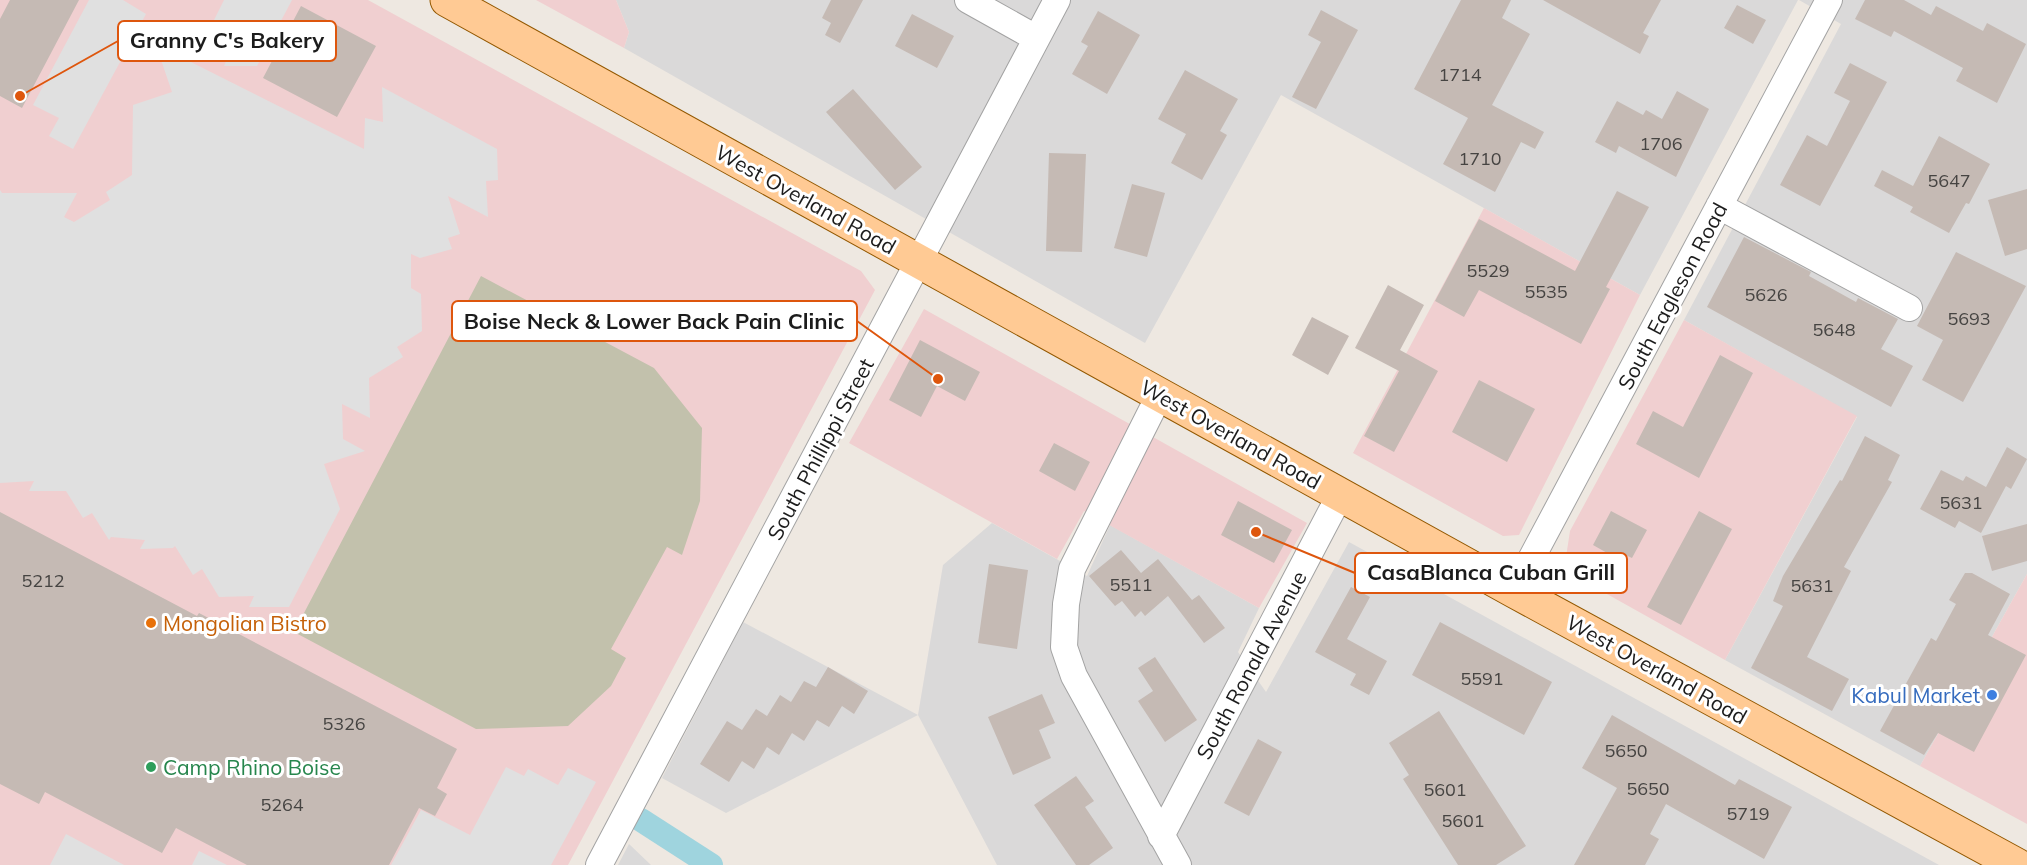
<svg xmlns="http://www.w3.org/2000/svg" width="2027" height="865" viewBox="0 0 2027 865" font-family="Mulish,sans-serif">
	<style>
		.residential { fill: #dad9d9 }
		.commercial { fill: #f0cfd0 }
		.construction { fill: #c2c1ac }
		.parking { fill: #e0e0e0 }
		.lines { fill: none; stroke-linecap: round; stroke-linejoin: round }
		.canal { stroke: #9fd4de; stroke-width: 24 }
		.building { fill: #c5bab4 }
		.minor-casing { stroke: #a3a3a3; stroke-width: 28 }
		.major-casing { stroke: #935800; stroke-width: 35 }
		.minor { stroke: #fff; stroke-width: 26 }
		.major { stroke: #ffca94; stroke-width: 33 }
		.food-dot { fill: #e8710a; stroke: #fff; stroke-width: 2 }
		.shop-dot { fill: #3f7fe0; stroke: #fff; stroke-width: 2 }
		.leisure-dot { fill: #2e9e5b; stroke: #fff; stroke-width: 2 }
		.labels { text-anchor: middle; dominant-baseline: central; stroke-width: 6; stroke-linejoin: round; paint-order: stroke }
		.number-label { font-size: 18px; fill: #464442 }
		.street-label { font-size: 21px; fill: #1c1c1c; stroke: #fff }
		.food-label { font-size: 21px; fill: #c56008; stroke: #fff; text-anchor: start }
		.shop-label { font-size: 21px; fill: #366cbe; stroke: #fff; text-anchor: end }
		.leisure-label { font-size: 21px; fill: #27864d; stroke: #fff; text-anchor: start }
		.leader { fill: none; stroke: #de560d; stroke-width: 2 }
		.callout-dot { fill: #de560d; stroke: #fff; stroke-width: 2 }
		.callout { fill: #fff; stroke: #de560d; stroke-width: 2 }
		.callout-label { font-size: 22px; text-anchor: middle; font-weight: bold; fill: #1c1c1c }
	</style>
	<rect width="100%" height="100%" fill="#eee8e1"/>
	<path class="residential" d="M616,0H1798L1640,295L1281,95L1145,343L624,48L629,32Z
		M1799,0H2027V574L1920,766L1725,660L1857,417L1684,320L1841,24Z
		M992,523L1087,576L1110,525L1259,608L1238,652L1266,692L1349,542L1939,865H997L918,715L726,813L662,778L743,622L918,715L943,565Z
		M629,844L651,865H618Z"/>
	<path class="commercial" d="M0,0H368L861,271L875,290L568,865H0Z
		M536,0H616L629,32L624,48Z
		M1484,208L1640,295L1519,535L1503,536L1353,453Z
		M924,309L1307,523L1259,608L1084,511L1057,559L849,443Z
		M1684,320L1857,416L1725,660L1564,570L1570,531Z
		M2027,574V824L1920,766Z"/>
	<path class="construction" d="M481,276L654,368L702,428L700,501L682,555L667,547L611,649L626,658L611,686L568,726L476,729L294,632Z"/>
	<path class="parking" d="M89,0H123L146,14L73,149L49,136L59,118L33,105Z
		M224,0H292L257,66H224L227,59L209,30Z
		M165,49L364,149L365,118L383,122L382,87L497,149L498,180L486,181L488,217L448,196L460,234L448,238L452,249L420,258L411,254V288L421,294L422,331L397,347L403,357L369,378L370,418L342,404L343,439L365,451L324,464L340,509L289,607H249L254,596L219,597L202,569L193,575L175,546L173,548L140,549L145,540L111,537L109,540L92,513L83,518L66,491H29L34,481L0,483V190L2,193H77L64,217L74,222L110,200L106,192L132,175L133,105L172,92L159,54Z
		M506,767L524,776L528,769L558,785L568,768L596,782L551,865H391L421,810L470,835Z
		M66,834L124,865H50Z
		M199,851L227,865H192Z"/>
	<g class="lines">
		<path class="canal" d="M641,820L711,865"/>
	</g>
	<path class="building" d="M10,0H79L22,108L0,96V19Z
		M831,0H863L840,43L825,35L831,23L822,18Z
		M1461,0H1511L1502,18L1530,34L1492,105L1544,132L1535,149L1521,142L1495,192L1443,164L1468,118L1414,89Z
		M1543,0H1661L1643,33L1649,36L1640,54Z
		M1865,0H1904L1931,15L1936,6L1983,31L1987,23L2026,44L1997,103L1956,81L1963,68L1894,31L1891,37L1855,19Z
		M1737,5L1766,20L1753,44L1724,28Z
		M301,6L376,46L337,117L263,78Z
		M1321,10L1358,30L1316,109L1292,97L1321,42L1308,35Z
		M1098,11L1140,35L1107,94L1072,74L1088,46L1081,42Z
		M912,14L954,36L937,68L895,46Z
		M1850,63L1887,82L1820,206L1780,185L1807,135L1827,146L1850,101L1834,93Z
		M1185,70L1238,99L1220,131L1227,135L1202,180L1171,163L1186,134L1158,119Z
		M853,89L922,167L895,190L826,112Z
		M1677,91L1709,109L1676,177L1619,146L1616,153L1595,142L1617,101L1643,115L1646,110L1662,119Z
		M1939,136L1990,164L1969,204L1966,203L1949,233L1910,212L1913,207L1874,186L1882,170L1913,186Z
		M1049,153L1086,154L1082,252L1046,251Z
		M1132,184L1165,193L1147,257L1114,248Z
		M2027,189V249L2005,256L1988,200Z
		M1617,191L1649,207L1606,287L1610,289L1581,344L1479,290L1464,317L1435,301L1479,219L1575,271Z
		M1744,237L1811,272L1809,276L1856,302L1858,298L1898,319L1881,349L1913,366L1891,407L1707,307Z
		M1956,252L2026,286L1963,402L1922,380L1943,340L1917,326Z
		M1388,285L1424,305L1400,350L1438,371L1394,452L1364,436L1399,371L1355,348Z
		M1312,317L1349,336L1328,375L1292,355Z
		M920,340L980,372L965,401L937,386L921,417L889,400Z
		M1720,355L1753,373L1699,478L1636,444L1653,411L1683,427Z
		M1479,380L1535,409L1507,462L1452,432Z
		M1865,436L1900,455L1888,480L1892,482L1844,567L1851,571L1807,657L1849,679L1832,711L1751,668L1783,606L1773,601L1783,576L1840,480L1842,481Z
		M1054,443L1090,462L1075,491L1039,471Z
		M2007,447L2027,459L2011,489L2006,486L1981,533L1959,521L1955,528L1920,509L1941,470L1963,481L1966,476L1986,487Z
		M1238,501L1292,530L1274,563L1221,535Z
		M1611,511L1647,530L1632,558L1619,552L1616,558L1593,545Z
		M1699,511L1732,529L1681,625L1647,607Z
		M0,512L197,616L199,613L457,749L437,788L447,794L435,816L419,808L389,865H247L176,828L162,853L45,792L39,804L0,784Z
		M2027,524V561L1992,571L1982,536Z
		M1121,550L1141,573L1158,559L1192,600L1199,595L1225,628L1204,643L1168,596L1145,616L1141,611L1135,617L1122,601L1115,606L1089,576Z
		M989,564L1028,570L1017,649L978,643Z
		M1965,573H1972L2010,594L1988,635L2026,655L1974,752L1938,733L1924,755L1880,731L1931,638L1936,641L1956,604L1949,600Z
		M1351,587L1370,597L1347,639L1387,661L1369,695L1350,685L1356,674L1315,652Z
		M1440,622L1552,682L1524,735L1412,675Z
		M1155,657L1197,720L1165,742L1138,701L1153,691L1138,668Z
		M828,667L868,691L854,714L842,706L829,727L817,720L804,741L792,733L779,755L767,747L754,769L742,761L729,782L700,764L727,721L742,730L756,709L767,716L780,695L791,702L804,681L816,687Z
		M1042,694L1055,723L1039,730L1051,758L1013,775L988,717Z
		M1439,711L1526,846L1496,865H1458L1403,779L1409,775L1389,743Z
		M1612,715L1735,785L1739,779L1792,807L1764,859L1666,804L1650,834L1659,839L1645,865H1574L1617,788L1582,768Z
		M1258,739L1282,752L1249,816L1224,803Z
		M1076,776L1094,801L1085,807L1113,848L1089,865H1076L1034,805Z"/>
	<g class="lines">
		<g class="minor-casing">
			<path id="minor" d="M968,0L1036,38
				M1719,206L1909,308
				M1160,394L1072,569L1066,604L1064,647L1074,676L1178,865
				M1514,591L1829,0
				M1161,836L1340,495
				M599,865L1057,0"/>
		</g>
		<g class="major-casing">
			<path id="major" d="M447,0L1514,591L2017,865"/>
		</g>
		<use href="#minor" class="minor"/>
		<use href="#major" class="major"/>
	</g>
	<circle class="food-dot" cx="151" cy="623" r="6"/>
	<circle class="shop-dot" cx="1992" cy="695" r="6"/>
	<circle class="leisure-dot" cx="151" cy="767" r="6"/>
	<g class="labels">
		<g class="number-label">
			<text x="1460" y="74">1714</text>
			<text x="1661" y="143">1706</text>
			<text x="1480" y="158">1710</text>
			<text x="1949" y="180">5647</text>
			<text x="1488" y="270">5529</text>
			<text x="1546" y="291">5535</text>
			<text x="1766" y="294">5626</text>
			<text x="1969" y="318">5693</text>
			<text x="1834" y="329">5648</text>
			<text x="1961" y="502">5631</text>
			<text x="43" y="580">5212</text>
			<text x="1131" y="584">5511</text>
			<text x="1812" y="585">5631</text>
			<text x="1482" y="678">5591</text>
			<text x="344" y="723">5326</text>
			<text x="1626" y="750">5650</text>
			<text x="1648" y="788">5650</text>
			<text x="1445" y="789">5601</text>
			<text x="282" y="804">5264</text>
			<text x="1748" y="813">5719</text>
			<text x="1463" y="820">5601</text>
		</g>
		<g class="street-label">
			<text transform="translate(806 199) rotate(29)">West Overland Road</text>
			<text transform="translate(1672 296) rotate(-62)">South Eagleson Road</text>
			<text transform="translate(1231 434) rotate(29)">West Overland Road</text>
			<text transform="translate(820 449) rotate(-62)">South Phillippi Street</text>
			<text transform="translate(1251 665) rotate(-62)">South Ronald Avenue</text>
			<text transform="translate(1657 669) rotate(29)">West Overland Road</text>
		</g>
		<g class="food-label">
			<text x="163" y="623">Mongolian Bistro</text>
		</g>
		<g class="shop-label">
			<text x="1980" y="695">Kabul Market</text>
		</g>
		<g class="leisure-label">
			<text x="163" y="767">Camp Rhino Boise</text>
		</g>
	</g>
	<path class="leader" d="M20 96L118 41M938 379L857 321M1256 532L1355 573"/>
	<g class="callout-dot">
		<circle cx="20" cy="96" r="6"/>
		<circle cx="938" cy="379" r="6"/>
		<circle cx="1256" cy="532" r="6"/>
	</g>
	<g class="callout">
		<rect x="118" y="21" width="218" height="40" rx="6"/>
		<rect x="452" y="301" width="405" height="40" rx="6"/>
		<rect x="1355" y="553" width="272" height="40" rx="6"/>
	</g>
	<g class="callout-label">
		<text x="227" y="48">Granny C's Bakery</text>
		<text x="654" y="329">Boise Neck &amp; Lower Back Pain Clinic</text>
		<text x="1491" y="580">CasaBlanca Cuban Grill</text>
	</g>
</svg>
